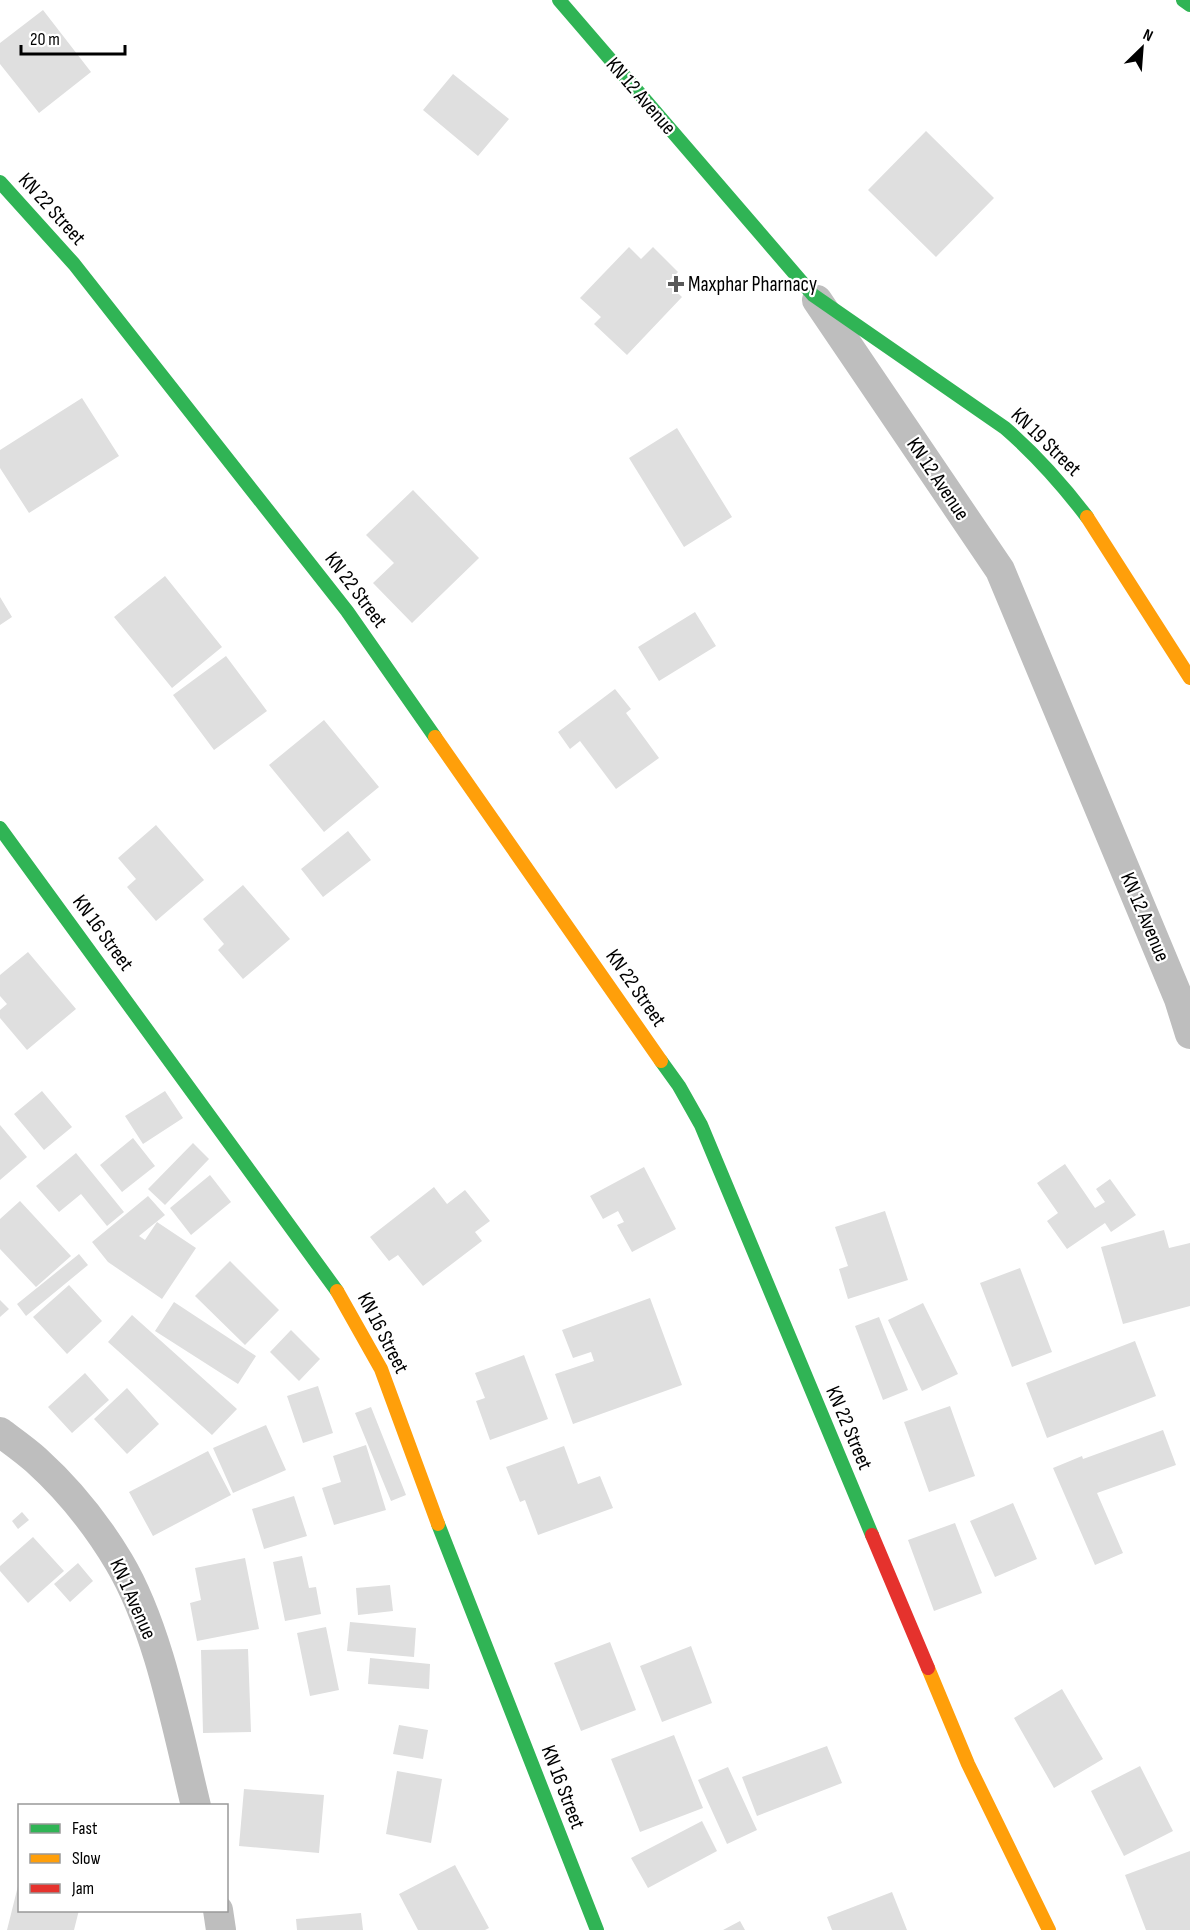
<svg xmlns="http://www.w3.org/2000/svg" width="1190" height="1930" viewBox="0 0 1190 1930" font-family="'Sofia Sans Condensed',sans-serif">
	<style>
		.building { fill: #dfdfdf }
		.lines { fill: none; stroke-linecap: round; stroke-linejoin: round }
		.street { stroke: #bebebe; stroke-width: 30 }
		.fast { stroke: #30b455; stroke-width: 14 }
		.slow { stroke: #ff9f0a; stroke-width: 14 }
		.jam { stroke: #e5322d; stroke-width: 14 }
		.poi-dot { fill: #595959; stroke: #fff; stroke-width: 2 }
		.labels { text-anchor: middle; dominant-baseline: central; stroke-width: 4.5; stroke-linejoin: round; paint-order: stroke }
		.street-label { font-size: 21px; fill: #000; stroke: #fff }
		.poi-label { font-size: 21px; fill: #000; stroke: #fff; text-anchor: start }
	</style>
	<rect width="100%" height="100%" fill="#fff"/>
	<path class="building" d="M43,10L91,72L39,113L0,64V43Z
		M453,74L509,119L478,156L423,110Z
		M926,131L994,198L936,257L868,190Z
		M629,247L641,259L653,247L678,272L667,283L682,297L627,355L594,324L601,317L580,298Z
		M82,398L119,456L29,513L0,468V450Z
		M677,428L732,517L684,547L629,458Z
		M413,490L479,558L412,623L373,583L394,563L366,535Z
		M165,576L222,647L172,688L114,617Z
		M0,597L12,617L0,625Z
		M695,612L716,646L659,681L638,647Z
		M226,656L267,711L214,750L173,695Z
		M615,689L631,709L626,713L659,758L616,789L580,741L570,749L558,732Z
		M324,720L379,787L324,832L269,765Z
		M156,825L204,880L156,921L127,887L136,879L118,858Z
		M348,831L371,860L323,897L301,869Z
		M243,885L290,939L243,979L218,950L224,944L203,919Z
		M28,952L76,1009L27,1050L0,1018V1010L7,1004L0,996V975Z
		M42,1091L72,1127L44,1150L14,1114Z
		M165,1091L183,1118L143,1144L125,1116Z
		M0,1125L27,1157L0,1180Z
		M133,1138L155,1166L122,1192L100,1165Z
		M193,1143L209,1159L165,1205L148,1189Z
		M76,1153L124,1212L107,1226L81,1194L59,1212L36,1186Z
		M1065,1164L1095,1208L1105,1202L1096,1189L1110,1179L1136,1215L1111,1232L1105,1223L1067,1249L1047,1221L1058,1213L1037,1183Z
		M644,1167L676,1229L632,1252L617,1225L624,1222L618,1211L603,1219L590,1196Z
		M210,1175L231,1202L191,1235L170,1208Z
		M434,1187L447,1204L465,1190L490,1221L475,1232L482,1241L423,1286L398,1255L389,1261L370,1237Z
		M148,1196L165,1215L139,1236L145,1240L157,1222L196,1248L162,1299L108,1262L92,1242Z
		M20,1201L71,1256L36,1287L0,1249V1219Z
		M885,1211L908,1280L848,1299L839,1269L848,1266L835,1227Z
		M1164,1230L1169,1248L1190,1243V1306L1123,1324L1101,1247Z
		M79,1254L88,1265L26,1316L17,1304Z
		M230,1261L279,1310L245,1345L195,1296Z
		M1020,1268L1052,1352L1012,1367L980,1283Z
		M69,1285L102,1321L67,1354L33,1317Z
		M650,1298L682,1385L573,1424L555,1374L594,1361L591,1352L573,1358L562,1330Z
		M0,1300L9,1309L0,1317Z
		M174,1302L256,1356L238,1384L155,1331Z
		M923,1303L958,1374L922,1391L888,1320Z
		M132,1315L237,1409L212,1435L108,1342Z
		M879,1317L908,1390L883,1400L855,1326Z
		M291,1330L320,1359L299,1381L270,1352Z
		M1135,1341L1156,1396L1047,1438L1026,1383Z
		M524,1355L548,1419L490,1440L476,1401L485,1398L475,1373Z
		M85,1373L109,1400L72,1433L48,1407Z
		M318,1386L333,1433L303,1443L287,1396Z
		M127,1388L159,1424L127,1454L94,1419Z
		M950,1406L975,1476L929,1492L904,1422Z
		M371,1407L406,1495L391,1501L355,1413Z
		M266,1425L286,1470L233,1493L213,1448Z
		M1163,1430L1176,1465L1097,1493L1123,1553L1095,1565L1053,1468L1082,1456L1083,1459Z
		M366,1445L386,1510L334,1525L322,1488L341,1482L333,1456Z
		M564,1446L578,1484L600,1476L613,1508L538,1535L525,1500L520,1502L506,1467Z
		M208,1451L231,1495L153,1536L129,1492Z
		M294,1496L307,1536L264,1549L252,1509Z
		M1013,1503L1037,1559L995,1577L970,1521Z
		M22,1512L29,1520L18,1529L12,1521Z
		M955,1523L982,1593L934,1611L908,1540Z
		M33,1537L64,1571L28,1603L0,1571V1566Z
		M302,1556L309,1588L316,1587L321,1614L285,1621L273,1562Z
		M245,1558L259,1629L197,1641L190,1603L201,1600L195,1568Z
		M78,1563L93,1581L70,1602L54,1584Z
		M390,1585L393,1611L358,1615L356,1588Z
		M350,1622L416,1628L414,1657L347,1651Z
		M326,1627L339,1690L310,1696L297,1633Z
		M610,1642L636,1710L581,1731L554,1663Z
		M691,1646L712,1703L662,1722L640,1666Z
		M248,1649L251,1732L203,1733L201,1650Z
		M370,1658L430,1664L429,1689L368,1684Z
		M1062,1689L1103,1759L1054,1788L1014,1718Z
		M399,1725L428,1730L423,1759L393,1754Z
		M674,1735L703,1808L640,1832L611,1759Z
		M827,1746L842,1783L757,1816L742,1777Z
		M1140,1766L1173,1831L1124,1856L1091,1791Z
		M728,1767L757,1830L727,1844L698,1780Z
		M397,1771L442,1779L431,1843L386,1834Z
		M244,1789L324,1795L319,1853L239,1846Z
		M702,1821L717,1851L648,1888L631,1858Z
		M1190,1851V1930H1146L1125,1875Z
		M455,1865L489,1928L485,1930H418L399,1894Z
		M19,1882L20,1910H79L74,1930H7Z
		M892,1892L907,1930H832L827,1917Z
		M361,1913L363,1930H297L296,1919Z
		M740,1921L745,1930H723Z"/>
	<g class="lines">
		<path class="street" d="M817,300L1000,570L1179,999L1190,1034
			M0,1432C12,1441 25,1450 36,1460C68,1489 97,1525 119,1562C159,1629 177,1729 196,1806
			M218,1910L221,1930"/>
		<path class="fast" d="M559,0L813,295L1005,428C1036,455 1062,484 1087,517
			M1183,0L1190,5
			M0,182L74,264L347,611L435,737
			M0,828L337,1291
			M661,1061L679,1086L701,1125L872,1535
			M438,1524L597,1930"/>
		<path class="slow" d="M1087,517L1190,678
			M435,737L661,1061
			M337,1291L381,1369L438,1524
			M928,1668L968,1764L1049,1930"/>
		<path class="jam" d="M872,1535L928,1668"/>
	</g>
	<path class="poi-dot" d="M673 275h6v6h6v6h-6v6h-6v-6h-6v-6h6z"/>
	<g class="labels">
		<g class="street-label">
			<text transform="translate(641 96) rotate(49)">KN 12 Avenue</text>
			<text transform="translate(52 209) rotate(48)">KN 22 Street</text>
			<text transform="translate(1046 442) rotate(44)">KN 19 Street</text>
			<text transform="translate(938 479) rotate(56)">KN 12 Avenue</text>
			<text transform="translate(356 590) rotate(53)">KN 22 Street</text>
			<text transform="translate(1145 917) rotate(67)">KN 12 Avenue</text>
			<text transform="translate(103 933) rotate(54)">KN 16 Street</text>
			<text transform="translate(636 988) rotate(55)">KN 22 Street</text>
			<text transform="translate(383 1333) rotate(63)">KN 16 Street</text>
			<text transform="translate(849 1428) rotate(67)">KN 22 Street</text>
			<text transform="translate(133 1599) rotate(66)">KN 1 Avenue</text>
			<text transform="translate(563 1787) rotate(69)">KN 16 Street</text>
		</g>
		<g class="poi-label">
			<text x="688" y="284">Maxphar Pharnacy</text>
		</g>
	</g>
	<rect x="18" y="1804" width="210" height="108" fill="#ffffff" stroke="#999999" stroke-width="1.5"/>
	<rect x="30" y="1824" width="30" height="9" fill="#30b455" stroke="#999999" stroke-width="1.5"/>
	<text x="72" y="1834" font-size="18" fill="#000000">Fast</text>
	<rect x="30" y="1854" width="30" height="9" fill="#ff9f0a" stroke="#999999" stroke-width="1.5"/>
	<text x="72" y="1864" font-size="18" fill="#000000">Slow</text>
	<rect x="30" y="1884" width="30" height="9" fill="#e5322d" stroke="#999999" stroke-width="1.5"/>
	<text x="72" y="1894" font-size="18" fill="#000000">Jam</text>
	<g transform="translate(1142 48) rotate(25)" stroke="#ffffff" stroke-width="4.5" paint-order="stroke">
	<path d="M0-4.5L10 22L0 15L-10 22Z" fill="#000000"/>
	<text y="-9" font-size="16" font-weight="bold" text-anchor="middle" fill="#000000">N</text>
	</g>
	<path d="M21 45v9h104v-9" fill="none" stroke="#000000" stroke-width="3"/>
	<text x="30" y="45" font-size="18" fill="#000000" stroke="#ffffff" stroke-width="4.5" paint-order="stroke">20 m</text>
</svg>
